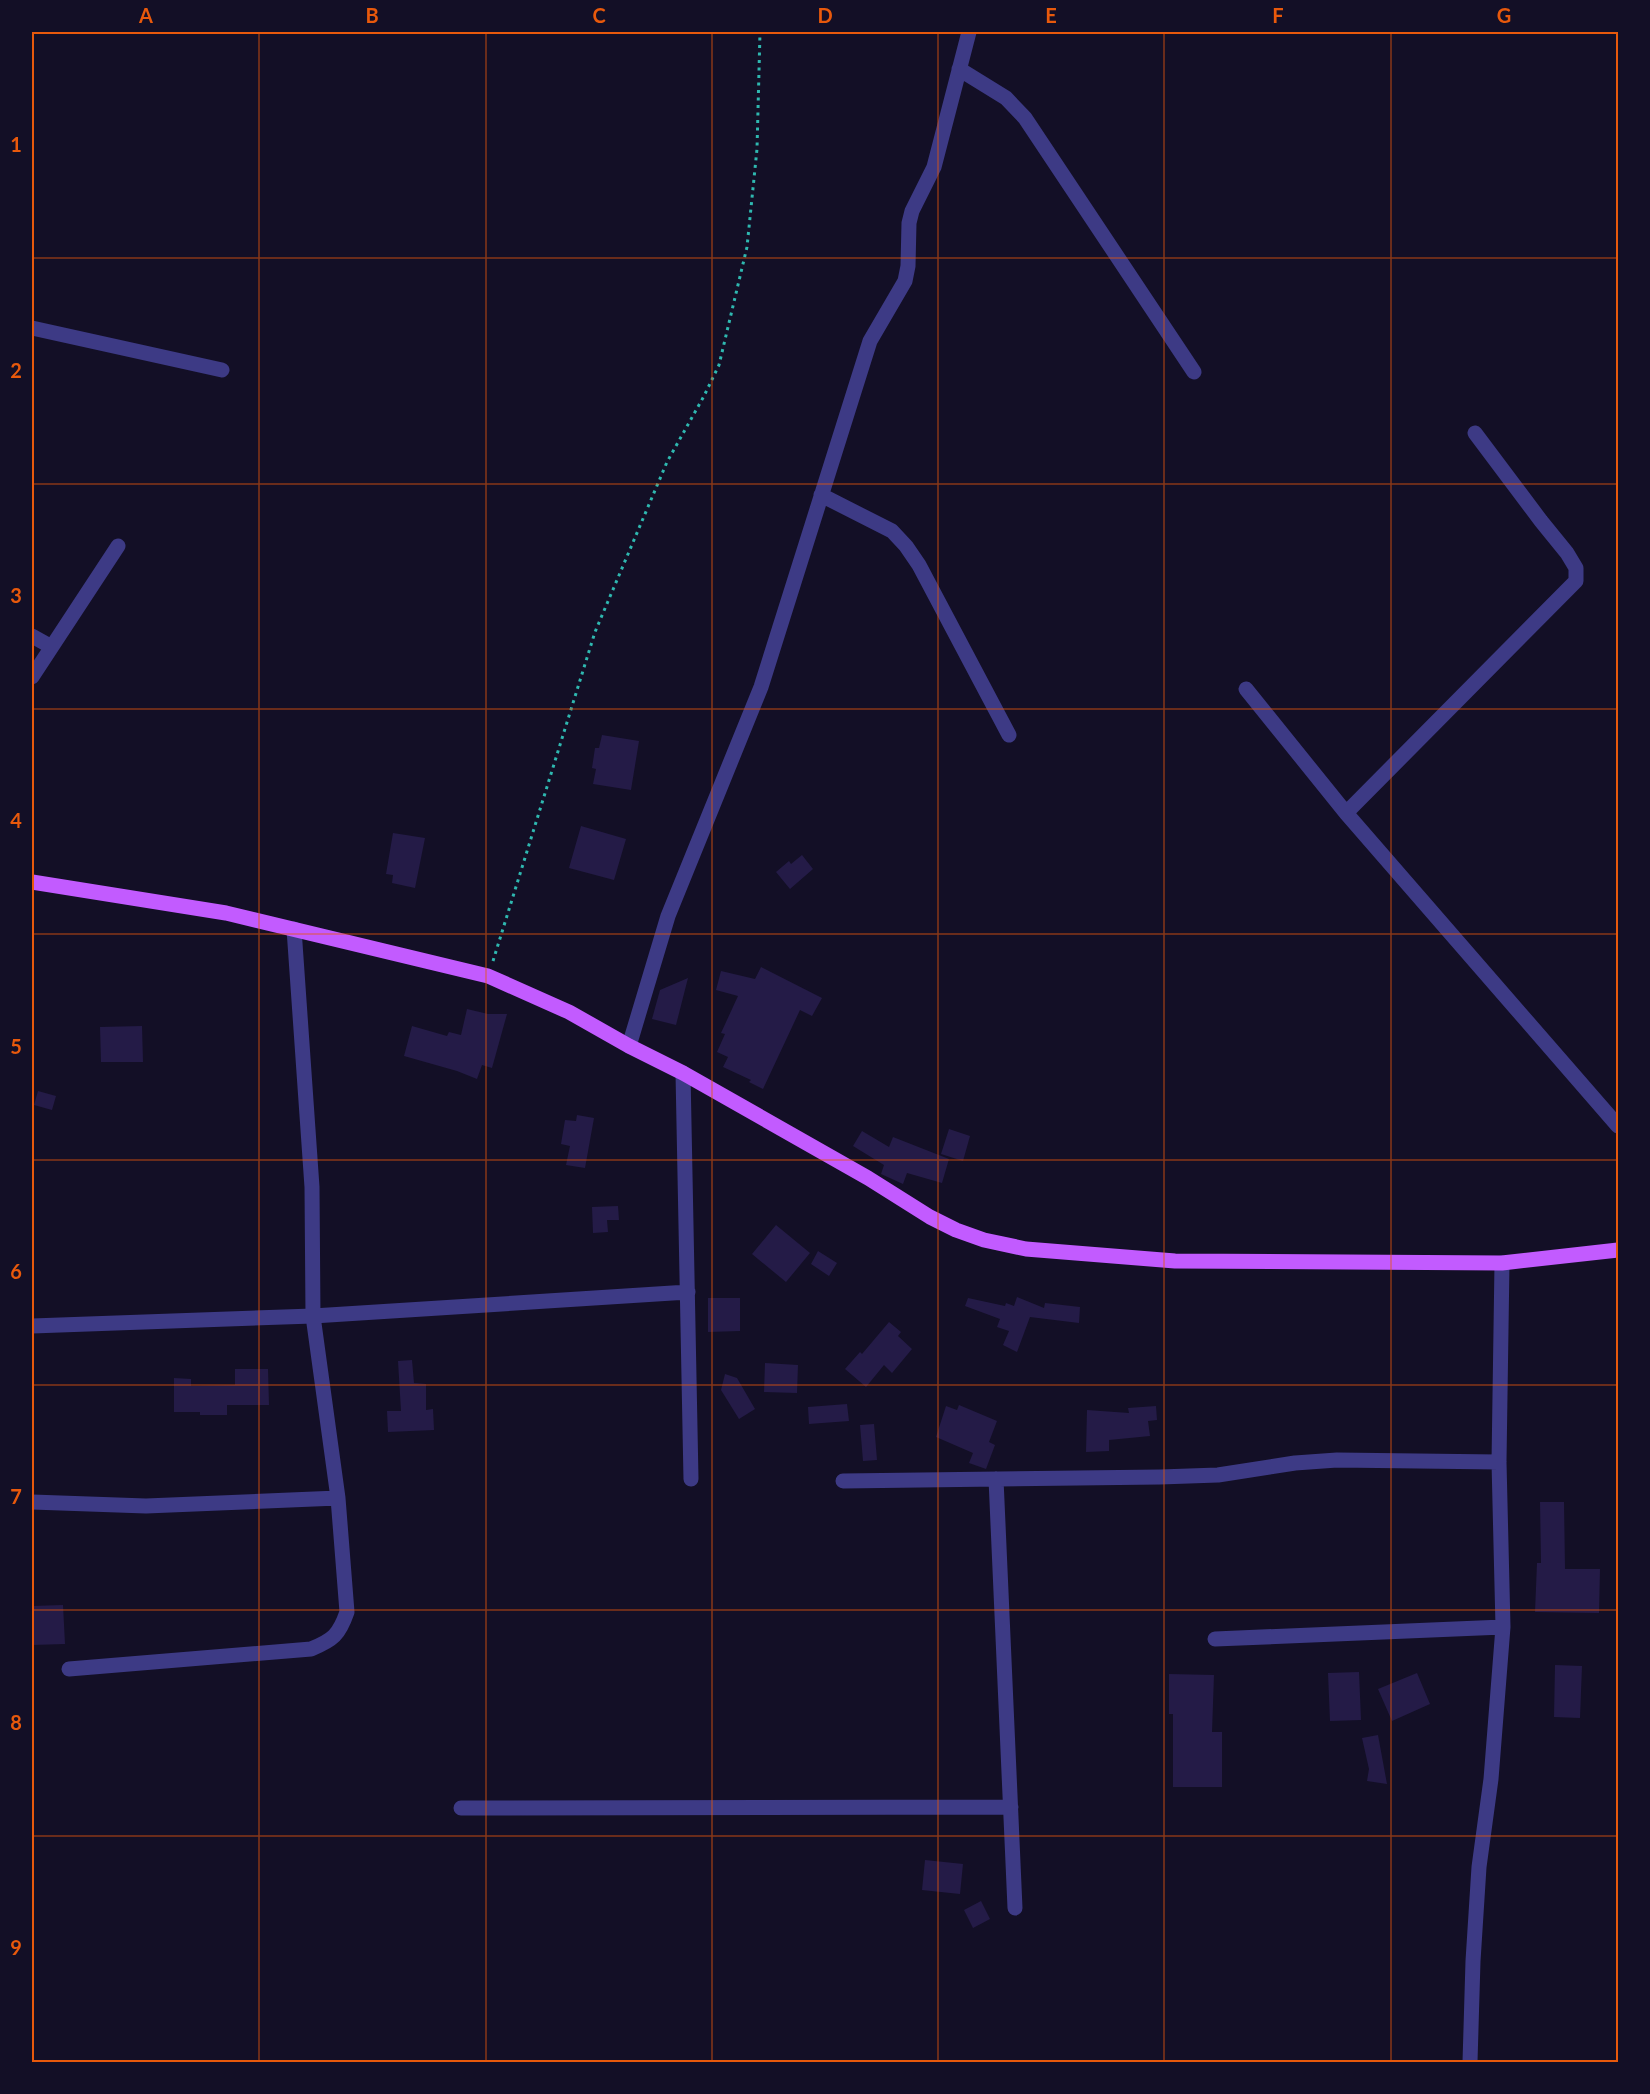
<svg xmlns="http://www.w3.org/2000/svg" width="1650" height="2094" viewBox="0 0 1650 2094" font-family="Lato,sans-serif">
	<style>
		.building { fill: #241b47 }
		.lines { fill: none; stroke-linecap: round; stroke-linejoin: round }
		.path { stroke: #2fb8b0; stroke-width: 3; stroke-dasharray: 3 4.5; stroke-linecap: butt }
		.minor { stroke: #3d3a85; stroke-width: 15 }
		.major { stroke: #c25bff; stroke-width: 15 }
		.grid { fill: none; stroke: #e8590c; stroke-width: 1.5; stroke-opacity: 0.55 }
		.neatline { fill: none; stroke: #e8590c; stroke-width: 2 }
		.grid-label { font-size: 20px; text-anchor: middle; font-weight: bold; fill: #e8590c }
	</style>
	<rect width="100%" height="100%" fill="#130f26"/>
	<path class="building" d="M602,735L639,741L631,790L593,784L596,769L592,768L595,748H599Z
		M581,826L626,839L614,880L569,868Z
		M393,833L425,838L415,888L392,883L393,875L386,874Z
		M802,855L813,869L790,889L776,872L789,861L791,864Z
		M761,967L822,998L812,1016L800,1010L763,1089L749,1082L751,1080L723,1067L728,1057L717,1052L725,1034L721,1033L738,996L716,990L721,971L755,979Z
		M688,978L676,1025L652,1019L660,990Z
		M467,1009L488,1014H507L492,1068L482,1065L477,1079L457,1071L404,1056L412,1026L447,1036L449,1032L461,1035Z
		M142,1026L143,1062H101L100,1027Z
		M38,1091L56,1096L52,1110L34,1105Z
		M577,1115L594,1118L585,1168L566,1165L570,1146L561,1144L565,1120L576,1121Z
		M949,1129L970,1136L963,1161L941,1154Z
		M862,1131L889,1147L893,1137L949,1159L942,1183L907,1173L903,1184L881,1174L884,1165L853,1146Z
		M618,1206L619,1220H607L608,1232L593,1233L592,1207Z
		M776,1225L810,1253L786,1282L752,1254Z
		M818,1251L837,1263L829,1276L811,1264Z
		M1017,1297L1044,1308L1045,1303L1080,1307L1079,1323L1030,1317L1017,1352L1003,1345L1009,1331L997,1327L1000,1319L965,1306L968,1298L1005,1306L1006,1303L1014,1306Z
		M708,1298H740V1331L708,1332Z
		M889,1322L901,1332L898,1336L912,1349L892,1373L884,1365L866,1387L845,1369L860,1352L862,1354Z
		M412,1360L414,1383L426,1384V1410L433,1409L434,1430L388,1432L387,1411H401L398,1361Z
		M765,1363L798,1365L797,1393L764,1392Z
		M235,1369H268L269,1405H227V1415H200V1412H174V1378L191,1379V1386L235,1385Z
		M725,1374L737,1378L755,1409L739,1419L721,1390Z
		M847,1404L849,1421L809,1424L808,1407Z
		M959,1405L997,1421L989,1442L995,1445L986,1469L969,1463L973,1453L936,1437L946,1406L957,1410Z
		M1156,1406L1157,1420L1148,1421L1150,1436L1109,1440V1451L1086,1452L1087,1410L1129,1413L1128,1408Z
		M874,1424L877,1460L863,1461L860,1425Z
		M1540,1502H1564L1565,1569H1600L1599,1613L1535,1612L1537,1563H1541Z
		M63,1605L65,1644L32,1645V1606Z
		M1555,1665L1582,1666L1580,1718L1554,1717Z
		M1359,1672L1361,1720L1330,1721L1328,1673Z
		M1417,1673L1430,1704L1392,1721L1378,1689Z
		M1169,1674L1214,1675L1212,1732H1222V1787H1173V1714H1169Z
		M1378,1735L1387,1784L1367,1781L1369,1769L1362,1738Z
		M925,1860L963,1864L960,1894L922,1890Z
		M981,1901L990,1919L973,1928L964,1910Z"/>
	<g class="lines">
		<path class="path" d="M493,961L595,632L667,462L704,396L719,365L747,247L757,149L760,32"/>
		<path class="minor" d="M959,69L1006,98L1025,118L1194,372
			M32,328L222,370
			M821,495L892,531L906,546L919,565L1009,735
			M32,636L50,646
			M32,677L118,546
			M1246,689L1346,813L1618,1126
			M1346,813L1576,581V568L1567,553L1541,521L1475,433
			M629,1046L668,916L761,687L870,341L905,281L908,266L909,223L912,211L934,167L969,32
			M683,1073L691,1479
			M32,1326L313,1316L688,1292
			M996,1479L1015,1908
			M843,1481L1160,1477L1218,1475L1295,1463L1337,1460L1499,1462
			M32,1502L146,1506L338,1498
			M1215,1639L1503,1627
			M69,1669L311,1649C333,1640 339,1635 347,1612L338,1498L313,1316L312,1187L294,929
			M461,1808L1011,1807
			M1470,2062L1473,1961L1479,1867L1491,1779L1503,1627L1499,1462L1502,1263"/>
		<path class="major" d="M32,882L226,913L488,976L569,1012L629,1046L683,1073L868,1178L930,1217L956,1230L984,1240L1026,1249L1175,1261L1502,1263L1618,1250"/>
	</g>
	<path class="grid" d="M259,32V2062M486,32V2062M712,32V2062M938,32V2062M1164,32V2062M1391,32V2062M32,258H1618M32,484H1618M32,709H1618M32,934H1618M32,1160H1618M32,1385H1618M32,1610H1618M32,1836H1618"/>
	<rect width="1650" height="2094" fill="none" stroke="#130f26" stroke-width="66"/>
	<rect x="33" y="33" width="1584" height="2028" class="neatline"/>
	<g class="grid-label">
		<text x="146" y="23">A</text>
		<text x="372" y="23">B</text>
		<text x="599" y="23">C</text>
		<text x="825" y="23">D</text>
		<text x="1051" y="23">E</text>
		<text x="1278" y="23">F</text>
		<text x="1504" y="23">G</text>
		<text x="16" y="152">1</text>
		<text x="16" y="378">2</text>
		<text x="16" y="603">3</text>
		<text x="16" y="828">4</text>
		<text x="16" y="1054">5</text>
		<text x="16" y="1279">6</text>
		<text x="16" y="1504">7</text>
		<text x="16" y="1730">8</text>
		<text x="16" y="1955">9</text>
	</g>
</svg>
